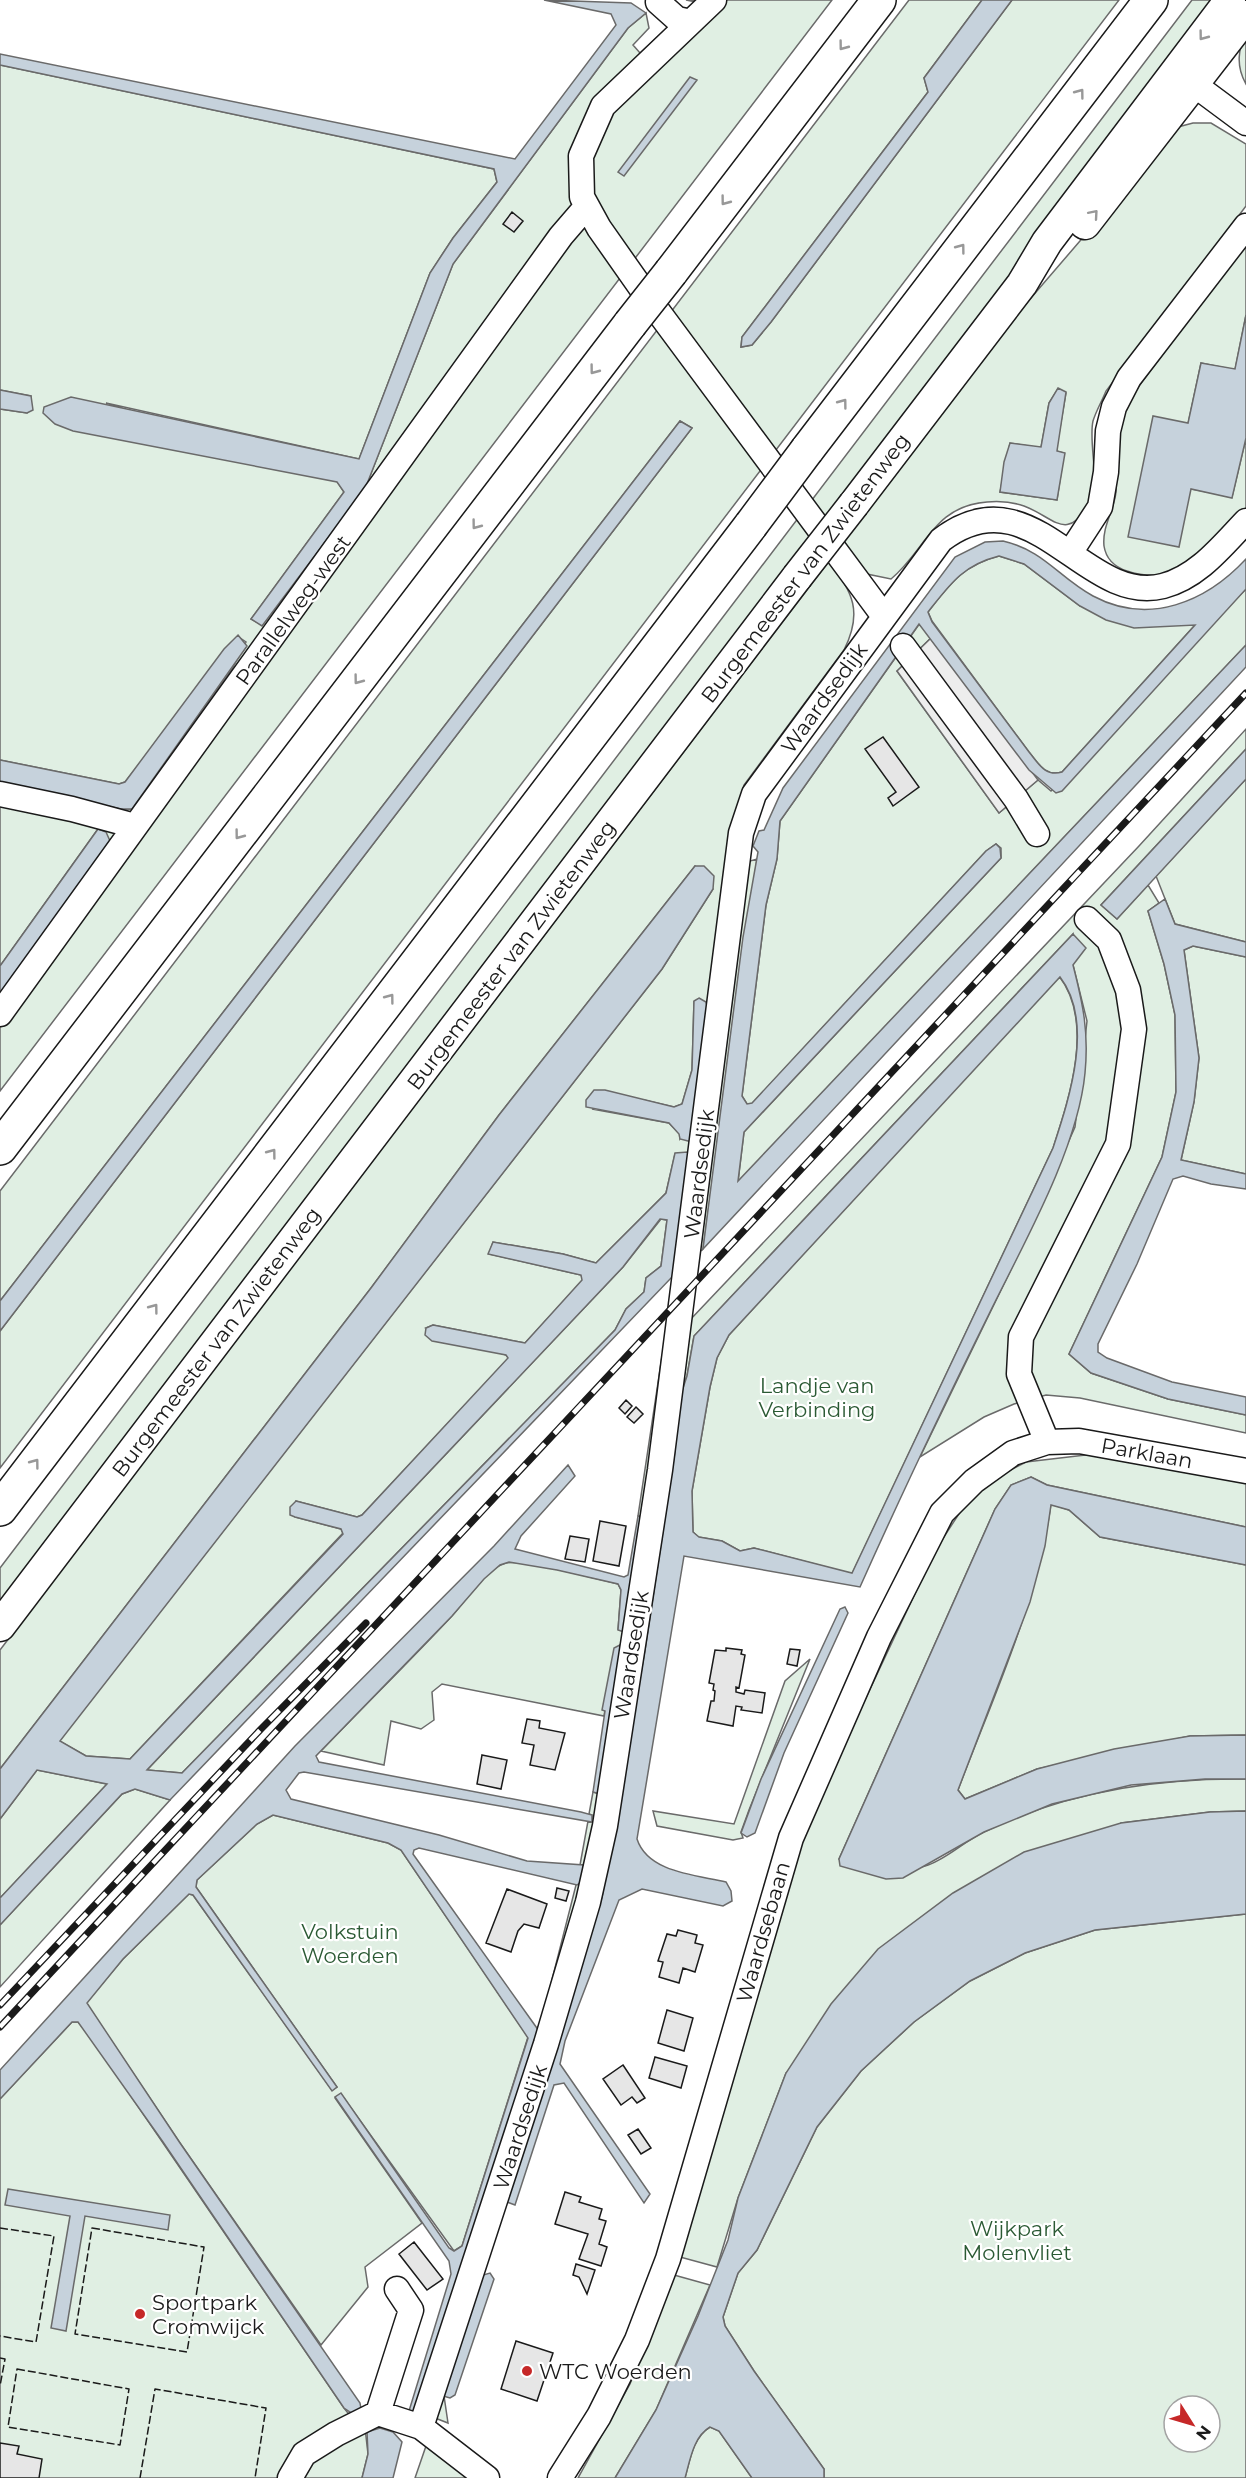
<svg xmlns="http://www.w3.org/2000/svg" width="1246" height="2478" viewBox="0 0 1246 2478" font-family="Montserrat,sans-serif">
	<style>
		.green { fill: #e0efe3; stroke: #6a6a6a; stroke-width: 1.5; fill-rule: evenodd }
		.parking { fill: #ededed; stroke: #6a6a6a; stroke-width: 1.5 }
		.water { fill: #c6d2dc; stroke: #6a6a6a; stroke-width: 1.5; fill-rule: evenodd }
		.building { fill: #e6e6e6; stroke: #1a1a1a; stroke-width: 1.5 }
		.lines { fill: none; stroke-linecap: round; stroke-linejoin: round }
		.minor-casing { stroke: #1a1a1a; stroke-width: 27 }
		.major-casing { stroke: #1a1a1a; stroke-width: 33 }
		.highway-casing { stroke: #1a1a1a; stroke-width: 36 }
		.minor { stroke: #fff; stroke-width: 24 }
		.major { stroke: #fff; stroke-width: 30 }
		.highway { stroke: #fff; stroke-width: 33 }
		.rail-casing { stroke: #1a1a1a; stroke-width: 7 }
		.rail { stroke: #fff; stroke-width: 4.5; stroke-dasharray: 14; stroke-linecap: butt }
		.major-bridge-casing { stroke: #1a1a1a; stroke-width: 33; stroke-linecap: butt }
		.highway-bridge-casing { stroke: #1a1a1a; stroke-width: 36; stroke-linecap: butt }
		.major-bridge { stroke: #fff; stroke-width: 30 }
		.highway-bridge { stroke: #fff; stroke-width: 33 }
		.fence { stroke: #1a1a1a; stroke-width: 1.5; stroke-dasharray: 8 3; stroke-linecap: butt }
		.oneway { stroke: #989898 }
		.poi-dot { fill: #c62828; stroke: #fff; stroke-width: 2 }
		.labels { text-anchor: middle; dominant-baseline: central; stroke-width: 4.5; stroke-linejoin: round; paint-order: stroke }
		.street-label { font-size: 21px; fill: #1a1a1a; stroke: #fff }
		.park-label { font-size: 21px; fill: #2b5a34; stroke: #fff }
		.poi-label { font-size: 21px; fill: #1a1a1a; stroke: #fff; text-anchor: start }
	</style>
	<rect width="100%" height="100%" fill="#fff"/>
	<path class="green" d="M686,0H832L0,1091V995L110,841L98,829L0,966V783L121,809H132L232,669L246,642L240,638L125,782L119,784L0,760V409L27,413L31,396L0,390V65L494,169L497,182L453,238L430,273L359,459L106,403L337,481L344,492L251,619L262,625L365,489L453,264L628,28L646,13L649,28L633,45L640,53L696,2Z
		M909,0H982L924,78L928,92L742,337L741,347L752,345L771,322L1012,0H1119L0,1468V1331L692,428L680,421L0,1301V1191Z
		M1192,0H1223L0,1606V1568Z
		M1246,29V84C1235,65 1239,49 1246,29Z
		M1193,123H1211L1246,144V206L1106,391C1102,401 1096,411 1093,421C1088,443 1101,484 1090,502C1067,544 1054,517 1024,506C1013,502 999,501 987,502C933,506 926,550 891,579L867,574L842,545L861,518L1012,320L1178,127ZM1058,389L1066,393L1056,451L1064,453L1057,500L1000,492L1010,443L1041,448L1049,403Z
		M1246,243V315L1235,370L1201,363L1188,424L1191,489L1232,497L1246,438V509C1215,542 1179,589 1127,571C1115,567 1106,559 1104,546C1102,526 1114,511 1116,492C1117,473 1112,451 1116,432C1117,422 1124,411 1127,402Z
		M999,556L1024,564L1080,606L1196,624L1062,772C1045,777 1038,763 1029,752L932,621L928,612C950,584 963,565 999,556Z
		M829,561C853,593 863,612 844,650L744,785L730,839L747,862L757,859L703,1249L673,1276L693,1160L675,1154L666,1193L596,1263L563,1254L493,1242L489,1254L581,1275L583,1280L525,1343L433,1325L426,1328L506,1355L509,1358L362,1515L357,1517L296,1501L295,1517L341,1529L343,1533L130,1759L86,1756L59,1741L662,969L713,889L695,866L499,1115L371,1288L0,1769V1650ZM694,1001L698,1117L680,1139V1134L669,1123L592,1109L644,1100L674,1107L682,1104L692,1070Z
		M1246,589V645L738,1182L744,1132L1001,858V848L996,844L986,851L752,1104H747L742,1096L766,905L777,859L780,821L920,623L931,638L897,671L999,813L1038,780L1051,791Z
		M1246,729V749L1101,905L1117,919L1148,885L1159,903L1148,911L1164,964L1175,1015L1176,1092L1162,1157L1069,1354L1091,1373L1168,1399L1246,1415V1433L1080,1398L1046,1395L1014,1404L984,1417L920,1457L1016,1259L1075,1127L1087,1021L1073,965V934L694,1336L687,1376L678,1403L675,1451L645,1650L602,1897L507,2202L443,2389L448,2423L417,2411L539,2031L576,1885L584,1870V1865H580L588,1821L591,1822L592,1815L589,1814L593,1792L600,1794L619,1703L603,1710H605L604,1716L442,1684L432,1692L434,1720L421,1729L391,1721L384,1765L321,1751C364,1706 409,1662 451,1617C466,1601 484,1569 506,1563C525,1559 596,1579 618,1584L621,1590L618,1630L644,1517L638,1516L662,1356L690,1320L1139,846Z
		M1246,779V942L1175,924L1156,876Z
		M1193,946L1246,957V1174L1181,1160L1194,1102L1199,1058L1184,950Z
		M1059,976C1095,1022 1069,1099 1053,1148L852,1574L754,1548L740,1551L722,1541L698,1537L693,1532L692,1491L710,1387L717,1358L729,1335Z
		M661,1219L667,1220L661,1266L646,1278L644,1292L626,1309L615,1330L182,1773L147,1770L623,1267Z
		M1094,1454L1246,1483V1527L1047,1485L1031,1477L1011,1485L995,1509L839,1859C855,1861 913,1871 925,1866C946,1860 964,1841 984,1832C1065,1792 1156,1778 1246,1779V1811L1210,1812L1121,1823L786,2073L738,2198L717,2267L680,2257L805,1827L936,1549L968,1500L989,1481L1026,1462Z
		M1051,1504L1069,1510L1100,1537L1246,1565V1735L1190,1736L1037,1769L965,1799L958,1790C993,1697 1037,1604 1051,1504Z
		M810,1659L749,1810L741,1832L743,1838L733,1840L657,1826L653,1811L734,1824L785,1681Z
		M37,1770L107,1784L0,1898V1819Z
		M135,1789L170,1800L0,1987V1925L122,1794Z
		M273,1815L388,1843L401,1850L528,2037L462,2246L454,2251L341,2094L335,2098L422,2223L365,2267L368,2287L321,2345L180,2143L86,2003L123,1959L189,1894L193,1895L332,2090L337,2087L196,1887L197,1880L257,1824Z
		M1246,1914V2478H824V2469L754,2371L725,2326L723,2317L738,2273L757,2250L817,2127L861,2071L914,2022L970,1981L1025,1953L1095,1930ZM1174,2406H1210V2442H1174Z
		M72,2022H78L90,2036L344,2408L348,2413L364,2419L368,2454L362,2478H0V2099Z
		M674,2275L710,2285L656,2410L615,2478H578L630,2384Z
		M710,2427L719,2431L752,2478H685C690,2460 693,2437 710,2427Z
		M426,2446L473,2478H415Z"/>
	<path class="parking" d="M931,638L1038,780L999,813L897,671Z"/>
	<path class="water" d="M544,0L631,3L646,13L628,28L453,264L365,489L262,626L251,619L344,492L337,482L73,431L55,424L43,413L44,407L71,397L359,459L430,273L453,238L497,182L494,169L0,65V54L515,159L616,25L611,14Z
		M982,0H1012L771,322L752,345L741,347L742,337L928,92L924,78Z
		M690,77L697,80L624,176L618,172Z
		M1246,315V438L1232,498L1191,489L1179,547L1128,537L1153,416L1188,423L1201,363L1235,369Z
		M1058,388L1066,392L1057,451L1065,453L1057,500L1000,492L1004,462L1010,443L1041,447L1049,403Z
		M0,390L31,396L33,410L27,413L0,409Z
		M680,421L692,428L0,1331V1301Z
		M1003,541C1045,551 1058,577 1093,596C1149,626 1206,602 1246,559V589L1062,791L1056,793L1029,770L919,624L780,821L777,859L766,905L742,1096L747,1104L752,1103L986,851L996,844L1000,848L1001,858L744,1132L738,1181L1246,645V667L703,1249L743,937L758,852L753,846L759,831L764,830L783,788L955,557L985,542ZM999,556L1024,564L1080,606L1106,620L1134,628L1195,625L1062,772C1045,777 1038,763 1029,752L932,622L928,612C950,584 963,565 999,556Z
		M238,635L247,646L132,809H121L0,783V760L119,784L125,782L224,649Z
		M1246,749V779L1117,919L1101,905Z
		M98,829L106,832L110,841L0,995V966Z
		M695,866H704L714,876L713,889L662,969L60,1741L86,1756L130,1759L343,1534L341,1529L295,1517L290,1515V1507L296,1501L357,1517L362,1515L508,1358L506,1355L432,1341L425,1335L426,1328L433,1325L525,1343L582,1280L581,1275L488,1254L493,1242L563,1254L596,1263L666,1193L675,1153L688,1152L693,1159L673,1276L170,1800L135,1789L122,1794L0,1925V1898L107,1784L37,1770L0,1819V1769L371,1288L499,1115ZM660,1219L667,1220L661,1266L646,1278L644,1292L626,1309L615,1330L182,1773L147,1770L623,1267Z
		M1165,899L1175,924L1246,942V957L1193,946L1184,950L1199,1058L1194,1102L1181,1160L1246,1174V1189L1211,1184L1183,1176L1173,1179L1137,1264L1098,1344V1352L1107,1358L1172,1382L1246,1397V1415L1168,1399L1091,1373L1069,1354L1162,1157L1176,1092L1175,1015L1164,964L1148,911Z
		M1073,934L1086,948L1073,965C1083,1004 1089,1032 1085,1073C1078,1148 1024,1243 990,1312C945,1403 901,1495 860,1587L684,1556L637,1839C648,1873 697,1875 726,1882L731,1891L732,1901L723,1906L642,1889L619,1900L565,2041L560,2064L650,2194L644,2203L564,2083L554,2085L515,2205L507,2202L602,1897L645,1650L675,1451L678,1403L687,1376L694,1336ZM1060,977C1095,1022 1069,1099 1053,1148L852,1573L754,1548L740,1551L722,1541L699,1537L693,1532L692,1491L710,1387L717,1358L729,1335Z
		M699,998L706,1002L709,1013L692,1142L680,1139L679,1134L669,1123L586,1107V1100L594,1090H605L674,1107L682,1104L692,1070L694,1001Z
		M568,1465L575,1476L521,1536L515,1549L624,1577L628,1575L638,1516L645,1517L624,1632L618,1630L621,1590L618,1584L557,1570L509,1562L500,1565L484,1579L452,1616L316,1756L319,1762L581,1812L592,1815V1822L304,1772L299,1773L286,1790L291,1799L439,1835L527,1861L584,1865L581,1882L577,1885L419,1848L414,1850L413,1854L539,2031L413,2414L409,2411L451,2274L449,2261L335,2097L341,2093L449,2248L454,2251L462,2246L528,2038L401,1850L388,1843L273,1815L257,1824L197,1880L196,1887L337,2087L332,2091L193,1895L189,1894L123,1959L87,2003L180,2143L360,2403L361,2409L353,2414L344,2408L163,2142L78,2022H72L0,2099V2070L295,1746L494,1546Z
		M1031,1477L1047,1485L1246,1527V1565L1100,1537L1069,1510L1051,1505L1045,1546L1030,1602L958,1790L965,1799L1037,1769L1114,1749L1190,1736L1246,1735V1779H1205L1131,1785L1052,1804L984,1832L903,1878L886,1879L840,1866L839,1859L995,1509L1011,1485Z
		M845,1607L848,1613L784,1753L755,1833L747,1837L741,1833L761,1779L840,1609Z
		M620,1645L624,1648L600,1794L593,1792L605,1711L602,1710L614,1648Z
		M1246,1811V1914L1095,1930L1025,1953L970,1981L914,2022L861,2071L817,2127L757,2250L738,2273L723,2317L725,2326L754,2371L824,2469V2478H752L719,2431L710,2427C693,2437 690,2461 685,2478H615L656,2410L698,2316L728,2240L738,2198L786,2073L831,2004L878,1949L953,1893L1024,1852L1121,1823L1210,1812Z
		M8,2189L170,2215L168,2230L85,2216L66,2331L51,2328L70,2216L5,2205Z
		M490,2273L494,2279L455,2395L450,2398L443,2396L483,2275Z
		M380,2428L393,2432L402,2442L393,2478H362L368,2454L367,2432Z"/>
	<path class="building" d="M512,212L523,221L514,232L503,224Z
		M883,737L919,787L893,806L888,798L896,792L865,749Z
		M626,1400L632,1406L625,1414L619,1408Z
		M636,1407L643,1414L634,1423L627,1417Z
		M600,1521L626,1526L619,1566L593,1561Z
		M570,1536L589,1539L585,1562L565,1559Z
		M726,1648L742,1650L741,1654L745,1655L739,1688L736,1687V1692L744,1694L745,1690L765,1693L762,1713L741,1710L742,1707L736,1706L733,1726L707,1721L711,1701H714L715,1691L713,1690L714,1684L709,1683L715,1650L726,1651Z
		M790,1649L800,1650L797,1666L787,1664Z
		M527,1719L540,1721L539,1728L565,1733L555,1770L530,1765L534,1745L522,1743Z
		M482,1755L507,1760L501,1789L477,1784Z
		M557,1888L569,1891L566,1901L555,1898Z
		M507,1889L547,1904L539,1928L524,1924L518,1931L511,1952L486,1943Z
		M678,1930L697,1935L695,1943L703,1945L695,1972L683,1968L679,1983L659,1977L663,1962L658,1961L667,1934L676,1936Z
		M667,2010L693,2018L684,2051L658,2043Z
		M655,2057L687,2066L681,2088L649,2078Z
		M623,2065L645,2098L637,2103L632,2097L621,2105L603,2079Z
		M638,2129L651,2148L641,2154L628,2135Z
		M565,2192L581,2197L579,2202L602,2209L599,2219L606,2221L599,2244L607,2247L601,2266L579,2259L588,2234L555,2224Z
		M414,2242L443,2279L427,2290L399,2254Z
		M576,2264L595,2270L587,2294L579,2277L573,2275Z
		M516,2341L553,2353L537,2401L501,2389Z
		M0,2443L19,2446L17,2454L42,2459L39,2478H0Z"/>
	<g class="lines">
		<g class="minor-casing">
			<path id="minor" d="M714,0L603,106L581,156L582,197L599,228L651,302L883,615
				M658,2L677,19L691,22
				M1180,74L1246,123
				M1070,553L1100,507L1106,472L1108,431L1114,407L1129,378L1246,226
				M903,646L1016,799L1037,834
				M0,794L72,809L135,826
				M0,1014L561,236L586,207
				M1047,1442L1019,1374L1021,1337L1118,1144L1134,1029L1128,990L1109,940L1087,919
				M378,2413L411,2310L397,2289
				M421,2427L546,2044L588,1902L605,1826L660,1470L741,833L754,794L941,540C1032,470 1084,606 1163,586C1198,577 1222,546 1246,521
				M290,2478L304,2454L336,2434L378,2413L421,2427L487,2478
				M560,2478L599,2416L637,2340L668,2259L791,1838L879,1637L942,1513L974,1481L1013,1453L1047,1442L1079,1441L1246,1471"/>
		</g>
		<g class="major-casing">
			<path id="major" d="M1085,224L1246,16
				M854,504L1022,284L1047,242L1230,0
				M0,1626L797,577"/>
		</g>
		<g class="highway-casing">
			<path id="highway" d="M671,272L879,0
				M807,450L1151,0
				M0,1148L630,324
				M0,1509L751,525"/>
		</g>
		<use href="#minor" class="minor"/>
		<use href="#major" class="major"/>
		<use href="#highway" class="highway"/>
		<g class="rail-casing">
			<path id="rail" d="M0,2005L261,1729L366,1623
				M0,2027L1246,693"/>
		</g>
		<use href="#rail" class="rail"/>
		<g class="major-bridge-casing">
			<path id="major-bridge" d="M797,577L854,504"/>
		</g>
		<g class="highway-bridge-casing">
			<path id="highway-bridge" d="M630,324L671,272
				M751,525L807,450"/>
		</g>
		<use href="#major-bridge" class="major-bridge"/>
		<use href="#highway-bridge" class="highway-bridge"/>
		<path class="fence" d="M0,2228L54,2236L36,2342L0,2336
			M92,2228L204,2247L187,2352L75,2334Z
			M0,2358L5,2359L0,2386
			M17,2369L129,2389L120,2445L8,2427Z
			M140,2478L155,2389L266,2408L255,2478"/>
	</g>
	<defs><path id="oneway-chevron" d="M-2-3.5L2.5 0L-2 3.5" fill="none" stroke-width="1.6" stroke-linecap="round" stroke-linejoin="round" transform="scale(1.5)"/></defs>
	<g class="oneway">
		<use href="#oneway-chevron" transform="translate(1203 36) rotate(127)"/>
		<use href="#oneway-chevron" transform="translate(843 46) rotate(127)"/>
		<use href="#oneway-chevron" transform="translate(1080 93) rotate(-53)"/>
		<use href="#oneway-chevron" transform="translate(725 201) rotate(127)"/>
		<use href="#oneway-chevron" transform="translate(1094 214) rotate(-49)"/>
		<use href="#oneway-chevron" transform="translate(961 248) rotate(-53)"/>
		<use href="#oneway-chevron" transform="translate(594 370) rotate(127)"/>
		<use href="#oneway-chevron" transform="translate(843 403) rotate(-53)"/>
		<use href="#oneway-chevron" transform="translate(476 525) rotate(127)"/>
		<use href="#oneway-chevron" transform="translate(358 680) rotate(127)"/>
		<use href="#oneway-chevron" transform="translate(239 835) rotate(127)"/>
		<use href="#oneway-chevron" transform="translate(390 998) rotate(-53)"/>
		<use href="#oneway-chevron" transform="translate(272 1153) rotate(-53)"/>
		<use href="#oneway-chevron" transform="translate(154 1308) rotate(-53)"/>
		<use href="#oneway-chevron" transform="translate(35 1463) rotate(-53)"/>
	</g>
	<g class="poi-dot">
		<circle cx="140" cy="2314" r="6"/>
		<circle cx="527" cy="2371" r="6"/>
	</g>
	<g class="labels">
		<g class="street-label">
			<text transform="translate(805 568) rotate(-53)">Burgemeester van Zwietenweg</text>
			<text transform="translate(293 610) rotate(-54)">Parallelweg-west</text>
			<text transform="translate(824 698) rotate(-54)">Waardsedijk</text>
			<text transform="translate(511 955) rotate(-53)">Burgemeester van Zwietenweg</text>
			<text transform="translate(699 1174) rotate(-83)">Waardsedijk</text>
			<text transform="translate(216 1342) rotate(-53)">Burgemeester van Zwietenweg</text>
			<text transform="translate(1147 1453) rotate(10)">Parklaan</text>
			<text transform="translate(631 1655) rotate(-81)">Waardsedijk</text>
			<text transform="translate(763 1932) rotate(-74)">Waardsebaan</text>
			<text transform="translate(520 2127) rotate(-72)">Waardsedijk</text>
		</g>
		<g class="park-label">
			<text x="817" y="1385">Landje van<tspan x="817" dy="24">Verbinding</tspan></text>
			<text x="350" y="1931">Volkstuin<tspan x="350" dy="24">Woerden</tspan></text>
			<text x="1017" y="2228">Wijkpark<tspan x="1017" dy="24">Molenvliet</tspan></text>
		</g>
		<g class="poi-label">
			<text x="152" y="2302">Sportpark<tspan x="152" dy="24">Cromwijck</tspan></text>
			<text x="539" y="2371">WTC Woerden</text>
		</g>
	</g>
	<g transform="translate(1192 2424) rotate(127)"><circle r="28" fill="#ffffff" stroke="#a3a3a3" stroke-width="1.5"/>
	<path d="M0-4.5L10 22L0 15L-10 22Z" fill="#c62828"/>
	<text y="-9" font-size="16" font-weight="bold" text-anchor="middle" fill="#1a1a1a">N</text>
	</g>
</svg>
